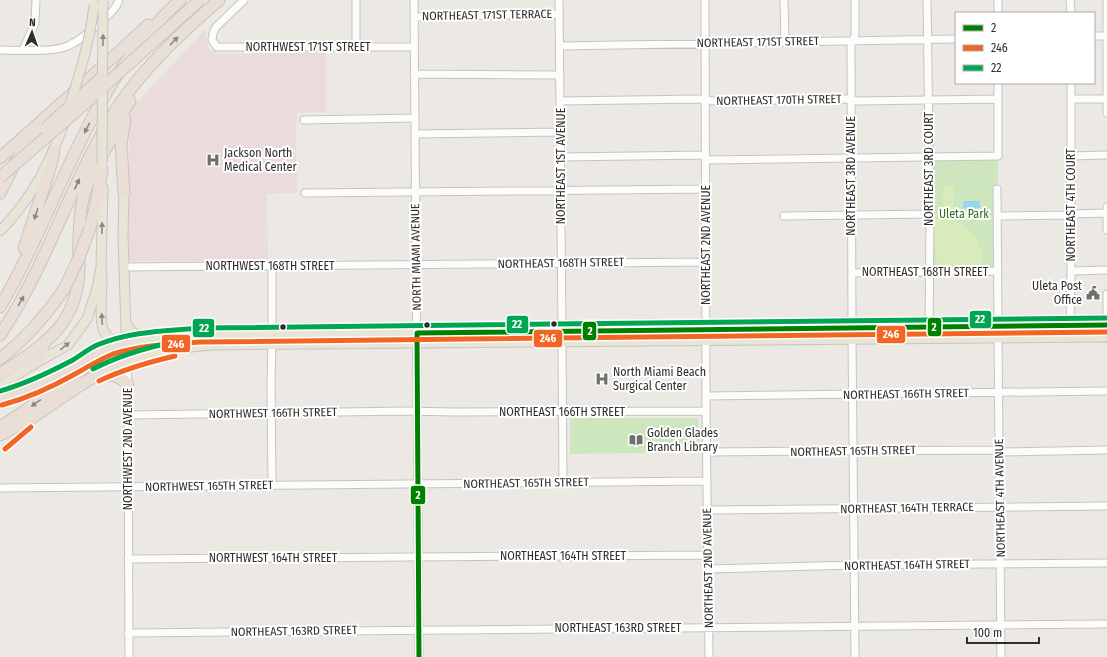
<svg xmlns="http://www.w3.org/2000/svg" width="1107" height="657" viewBox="0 0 1107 657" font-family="'Fira Sans Condensed',sans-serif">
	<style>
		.medical { fill: #e9dcdb }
		.green { fill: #cee6be }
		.pitch { fill: #d9eabb }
		.water { fill: #99d6ec }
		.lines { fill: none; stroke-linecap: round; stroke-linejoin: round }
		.minor-casing { stroke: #c5c4c5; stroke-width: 9 }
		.major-casing { stroke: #c6c5c4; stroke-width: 11 }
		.highway-casing { stroke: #c6c5c4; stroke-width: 13 }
		.minor { stroke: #fcfcfb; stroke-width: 7 }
		.major { stroke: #e8e4d6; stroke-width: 9 }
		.highway { stroke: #eadfd6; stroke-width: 11 }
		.major-bridge-casing { stroke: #c6c5c4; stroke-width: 11; stroke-linecap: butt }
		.highway-bridge-casing { stroke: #c6c5c4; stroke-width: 13; stroke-linecap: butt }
		.major-bridge { stroke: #e8e4d6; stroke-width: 9 }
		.highway-bridge { stroke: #eadfd6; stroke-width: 11 }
		.bus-1-casing { stroke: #fff; stroke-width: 8 }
		.bus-2-casing { stroke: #fff; stroke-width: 8 }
		.bus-3-casing { stroke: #fff; stroke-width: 8 }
		.bus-1 { stroke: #008000; stroke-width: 5 }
		.bus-2 { stroke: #f26522; stroke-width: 5 }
		.bus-3 { stroke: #00a651; stroke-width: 5 }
		.oneway { fill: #8b8982 }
		.oneway2 { fill: #8c8682 }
		.bus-dot { fill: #2e2e2e; stroke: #fff; stroke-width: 1.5 }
		.labels { text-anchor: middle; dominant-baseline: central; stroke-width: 4; stroke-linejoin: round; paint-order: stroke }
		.street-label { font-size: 12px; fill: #2e2e2e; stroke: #fff }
		.poi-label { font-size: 12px; fill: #2e2e2e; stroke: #fff; text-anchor: start }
		.park-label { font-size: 12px; fill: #2c6e1b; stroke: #fff }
		.line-badge { stroke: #fff; stroke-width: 1.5 }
		.badge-label { font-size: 11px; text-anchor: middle; font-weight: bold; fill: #fff }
	</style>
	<rect width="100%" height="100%" fill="#ece8e4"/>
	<path class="medical" d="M205,30L208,48L219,54L326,52V112L297,113L296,126L297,193L267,194L268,261H128L129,125L132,108Z"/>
	<path class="green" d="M998,158L997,269L932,272V159Z
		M570,418H698L700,452L570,454Z"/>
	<path class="pitch" d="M943,186H954V201H943Z
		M943,202H954V217H943Z
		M933,218C964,218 982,234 983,265L938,266L936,263L935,242H933Z"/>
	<path class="water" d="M963,201H980V208H963Z"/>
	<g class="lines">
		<g class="minor-casing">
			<path id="minor" d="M244,0L216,27L213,33L212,40L217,47H414
				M356,0V47
				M414,0L419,657
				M559,0L562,331
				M705,0L706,411L709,657
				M784,0L785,42
				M927,0L930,214L929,339
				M1070,0L1071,13
				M1107,0V113
				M998,13V0
				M414,17L559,14
				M1094,36H1107
				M560,46L956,39
				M0,50C18,50 55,53 70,45C80,40 91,31 99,23C107,16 116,10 119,0
				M23,50L35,23L36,0
				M414,74L560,75
				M1071,99H1107
				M560,101L699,99L713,101L846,99L858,101L998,99
				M304,120L415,118
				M415,134L561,132
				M1070,156L1107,155
				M561,157L706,155
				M706,160L998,156V83
				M997,189L998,327
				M305,193L706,189
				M1107,207V230
				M1071,214L1107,213
				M784,216L930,214
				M998,216L1071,215
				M124,267L706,262
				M1071,271L1107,270
				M852,273L998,271
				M1107,325V294
				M1070,326L1071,272V83
				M852,328L851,46L855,35V0
				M272,334V266
				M998,338L1001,657
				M852,339L855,657
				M562,342L563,483
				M272,345L271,382L272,485
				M127,361L128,415L129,657
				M706,396L1107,391
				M128,415L409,411L454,412L706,411
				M706,452L999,450
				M999,452L1107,450
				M0,488L707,481
				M707,510L1107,506
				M128,559L708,555
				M708,569L854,565L1107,563
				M128,633L1107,624"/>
		</g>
		<g class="major-casing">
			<path id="major" d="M124,193L123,236L127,361
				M0,231C31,200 51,162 65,120
				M101,267C104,286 99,306 102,325C106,351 140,341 158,339C172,337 186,336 201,335L1107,325
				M126,322C131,335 138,335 150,337
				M127,361C156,352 182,347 212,345L1107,337
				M0,386L32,365L68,345L87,319L97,288L101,267L103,188"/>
		</g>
		<g class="highway-casing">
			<path id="highway" d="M0,158L120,51L148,25
				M0,193L17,159L37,132
				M124,193L121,144L125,119
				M90,228L97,199L102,169
				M24,248L47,178L52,161L54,150
				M0,307C37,244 61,175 96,111C118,70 146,32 180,0
				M0,335C48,264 71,180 117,108C144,67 182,32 219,0
				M0,359C25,339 46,316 64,289
				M32,365L43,348
				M102,369C110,360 119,353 126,344
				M0,374C43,345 78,326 79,268C79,244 78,222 83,198C88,177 100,160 110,141C116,129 121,117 127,105L130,101
				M98,375C114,375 115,374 128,384
				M0,398C30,391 57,375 84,361
				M0,427L20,414L73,377L89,363L98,352L126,344
				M0,435C9,430 19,426 27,421C60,400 90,375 127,361"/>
		</g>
		<use href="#minor" class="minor"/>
		<use href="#major" class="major"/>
		<use href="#highway" class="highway"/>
		<g class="major-bridge-casing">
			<path id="major-bridge" d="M70,104C81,70 90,40 94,5
				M102,163L103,0"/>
		</g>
		<g class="highway-bridge-casing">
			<path id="highway-bridge" d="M46,128L101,78
				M0,177L73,114L200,0
				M64,289L78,260L90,228"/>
		</g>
		<use href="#major-bridge" class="major-bridge"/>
		<use href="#highway-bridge" class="highway-bridge"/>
		<g class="bus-1-casing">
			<path id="bus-1" d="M417,333L1107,325
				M417,333L419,657"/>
		</g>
		<g class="bus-2-casing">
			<path id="bus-2" d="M99,381C124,369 149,362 175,356
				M2,405C28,398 52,387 75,374C88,367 100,359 113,354C141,345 172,344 201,342L1107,332
				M5,449L31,427"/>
		</g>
		<g class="bus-3-casing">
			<path id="bus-3" d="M93,369C118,356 145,348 173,342
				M0,391C25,384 48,373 71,361C80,356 88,349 97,345C130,331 166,331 200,328L1107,318"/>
		</g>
		<use href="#bus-1" class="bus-1"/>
		<use href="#bus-2" class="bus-2"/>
		<use href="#bus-3" class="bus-3"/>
	</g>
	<defs><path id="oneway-solid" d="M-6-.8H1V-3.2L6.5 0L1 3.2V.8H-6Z"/></defs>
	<g class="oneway">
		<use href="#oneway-solid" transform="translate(103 40) rotate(-89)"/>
		<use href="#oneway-solid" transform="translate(102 228) rotate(-89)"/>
		<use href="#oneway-solid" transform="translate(102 319) rotate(-93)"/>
		<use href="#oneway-solid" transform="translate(65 346) rotate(-39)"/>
	</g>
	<g class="oneway2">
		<use href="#oneway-solid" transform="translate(174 41) rotate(-46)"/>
		<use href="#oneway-solid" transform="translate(87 128) rotate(117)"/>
		<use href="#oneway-solid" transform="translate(77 184) rotate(-65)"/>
		<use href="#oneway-solid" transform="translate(36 214) rotate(108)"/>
		<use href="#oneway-solid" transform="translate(21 301) rotate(-60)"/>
		<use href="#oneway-solid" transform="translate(36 403) rotate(145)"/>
	</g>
	<defs>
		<g id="hospital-bare" transform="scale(1.08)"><path d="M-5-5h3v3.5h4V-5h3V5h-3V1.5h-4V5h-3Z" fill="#706f6e" stroke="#fff" stroke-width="2.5" paint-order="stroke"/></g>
		<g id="civic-bare" transform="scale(1.08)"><path d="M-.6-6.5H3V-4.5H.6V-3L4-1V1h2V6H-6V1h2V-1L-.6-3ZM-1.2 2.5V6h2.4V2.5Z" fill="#706f6e" stroke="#fff" stroke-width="2.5" paint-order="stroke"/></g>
		<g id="library-bare" transform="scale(1.08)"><path d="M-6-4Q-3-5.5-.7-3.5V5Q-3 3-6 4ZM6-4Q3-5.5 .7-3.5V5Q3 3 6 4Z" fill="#706f6e" stroke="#fff" stroke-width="2.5" paint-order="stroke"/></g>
	</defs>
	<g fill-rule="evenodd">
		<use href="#hospital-bare" x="213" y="160"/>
		<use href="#civic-bare" x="1093" y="293"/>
		<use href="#hospital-bare" x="602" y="379"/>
		<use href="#library-bare" x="636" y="440"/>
	</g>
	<g class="bus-dot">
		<circle cx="554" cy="324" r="3.5"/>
		<circle cx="427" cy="325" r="3.5"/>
		<circle cx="283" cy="327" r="3.5"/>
	</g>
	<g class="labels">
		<g class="street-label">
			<text transform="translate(487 15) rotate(-1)">NORTHEAST 171ST TERRACE</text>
			<text transform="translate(758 42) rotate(-1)">NORTHEAST 171ST STREET</text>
			<text x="308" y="47">NORTHWEST 171ST STREET</text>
			<text transform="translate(779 100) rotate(-1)">NORTHEAST 170TH STREET</text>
			<text transform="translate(561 166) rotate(-90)">NORTHEAST 1ST AVENUE</text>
			<text transform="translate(929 169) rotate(-90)">NORTHEAST 3RD COURT</text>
			<text transform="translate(851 176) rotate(-90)">NORTHEAST 3RD AVENUE</text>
			<text transform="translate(1071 205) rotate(-90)">NORTHEAST 4TH COURT</text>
			<text transform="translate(706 245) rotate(-90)">NORTHEAST 2ND AVENUE</text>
			<text transform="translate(416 257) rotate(-91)">NORTH MIAMI AVENUE</text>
			<text transform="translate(561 263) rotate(-1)">NORTHEAST 168TH STREET</text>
			<text x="270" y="266">NORTHWEST 168TH STREET</text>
			<text x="925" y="272">NORTHEAST 168TH STREET</text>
			<text transform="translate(906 394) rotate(-1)">NORTHEAST 166TH STREET</text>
			<text x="562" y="412">NORTHEAST 166TH STREET</text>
			<text transform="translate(273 413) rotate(-1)">NORTHWEST 166TH STREET</text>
			<text transform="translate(128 449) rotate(-90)">NORTHWEST 2ND AVENUE</text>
			<text transform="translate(853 451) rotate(-1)">NORTHEAST 165TH STREET</text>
			<text transform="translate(526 483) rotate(-1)">NORTHEAST 165TH STREET</text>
			<text transform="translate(209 486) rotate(-1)">NORTHWEST 165TH STREET</text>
			<text transform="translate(1000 498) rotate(-91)">NORTHEAST 4TH AVENUE</text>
			<text transform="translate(907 508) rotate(-1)">NORTHEAST 164TH TERRACE</text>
			<text x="563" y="556">NORTHEAST 164TH STREET</text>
			<text x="273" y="558">NORTHWEST 164TH STREET</text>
			<text transform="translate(907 565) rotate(-1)">NORTHEAST 164TH STREET</text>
			<text transform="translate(708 568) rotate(-91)">NORTHEAST 2ND AVENUE</text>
			<text x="618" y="628">NORTHEAST 163RD STREET</text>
			<text transform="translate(294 631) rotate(-1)">NORTHEAST 163RD STREET</text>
		</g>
		<g class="poi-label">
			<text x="224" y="153">Jackson North<tspan x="224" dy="14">Medical Center</tspan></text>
			<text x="1082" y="286" text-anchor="end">Uleta Post<tspan x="1082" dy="14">Office</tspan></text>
			<text x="613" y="372">North Miami Beach<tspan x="613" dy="14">Surgical Center</tspan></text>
			<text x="647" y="433">Golden Glades<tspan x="647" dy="14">Branch Library</tspan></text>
		</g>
		<g class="park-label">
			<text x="964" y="214">Uleta Park</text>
		</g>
	</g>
	<g class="line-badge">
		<rect x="969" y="310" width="23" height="19" rx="4" fill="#00a651"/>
		<rect x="506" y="315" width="23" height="19" rx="4" fill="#00a651"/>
		<rect x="927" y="317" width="15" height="20" rx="4" fill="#008000"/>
		<rect x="192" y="318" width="23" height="20" rx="4" fill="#00a651"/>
		<rect x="582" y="321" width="15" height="20" rx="4" fill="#008000"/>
		<rect x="876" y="325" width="30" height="19" rx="4" fill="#f26522"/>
		<rect x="533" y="329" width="30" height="19" rx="4" fill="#f26522"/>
		<rect x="161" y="334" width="30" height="19" rx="4" fill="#f26522"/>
		<rect x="410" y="485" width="16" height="20" rx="4" fill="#008000"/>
	</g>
	<g class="badge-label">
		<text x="980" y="323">22</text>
		<text x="517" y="328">22</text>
		<text x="934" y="331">2</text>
		<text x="204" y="332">22</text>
		<text x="590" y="335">2</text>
		<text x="891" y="338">246</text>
		<text x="548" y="342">246</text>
		<text x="176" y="348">246</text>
		<text x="418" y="499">2</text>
	</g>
	<rect x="955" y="12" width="140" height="72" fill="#ffffff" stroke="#ababab"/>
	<rect x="963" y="25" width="20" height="6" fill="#008000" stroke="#ababab"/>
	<text x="991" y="32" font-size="12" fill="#2e2e2e">2</text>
	<rect x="963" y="45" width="20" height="6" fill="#f26522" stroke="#ababab"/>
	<text x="991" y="52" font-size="12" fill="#2e2e2e">246</text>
	<rect x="963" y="65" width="20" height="6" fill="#00a651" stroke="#ababab"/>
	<text x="991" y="72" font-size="12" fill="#2e2e2e">22</text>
	<g transform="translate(32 32) rotate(2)" stroke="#ffffff" stroke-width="3" paint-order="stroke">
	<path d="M0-3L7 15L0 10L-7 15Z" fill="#2e2e2e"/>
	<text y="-6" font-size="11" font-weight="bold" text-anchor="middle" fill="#2e2e2e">N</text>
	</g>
	<path d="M967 637v6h72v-6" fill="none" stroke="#2e2e2e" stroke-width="2"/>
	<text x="973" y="637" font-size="12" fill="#2e2e2e" stroke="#ffffff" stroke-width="3" paint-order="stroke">100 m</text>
</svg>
